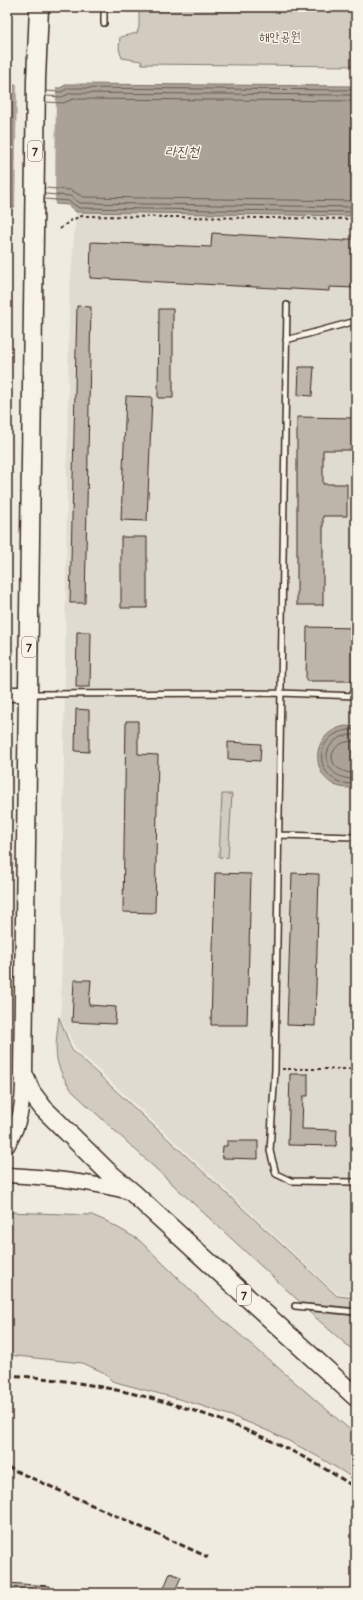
<svg xmlns="http://www.w3.org/2000/svg" width="363" height="1600" viewBox="0 0 363 1600" font-family="Delius,'Poor Story',sans-serif">
	<style>
		.built { fill: #e0dbd0 }
		.green { fill: #d1cbc0; stroke: #867a6f }
		.water { fill: #aaa296; stroke: #7e7266 }
		.pier { fill: #efebe0 }
		.lines { fill: none; stroke-linecap: round; stroke-linejoin: round }
		.shore { stroke: #675a4e; stroke-width: 1 }
		.building { fill: #bdb5aa; stroke: #3b2a1e }
		.lane-casing { stroke: #3b2a1e; stroke-width: 8 }
		.secondary-casing { stroke: #3b2a1e; stroke-width: 17 }
		.highway-casing { stroke: #3b2a1e; stroke-width: 21 }
		.path { stroke: #3b2a1e; stroke-width: 2; stroke-dasharray: 3 3; stroke-linecap: butt }
		.lane { stroke: #f7f3e8; stroke-width: 5 }
		.secondary { stroke: #f7f3e8; stroke-width: 14 }
		.highway { stroke: #f7f3e8; stroke-width: 18 }
		.rail { stroke: #3b2a1e; stroke-width: 3; stroke-dasharray: 6 3; stroke-linecap: butt }
		.labels { text-anchor: middle; dominant-baseline: central; stroke-width: 3; stroke-linejoin: round; paint-order: stroke }
		.shield { fill: #f7f3e8; stroke: #73665b; stroke-width: 1 }
		.shield-label { font-size: 12px; font-weight: bold; fill: #3b2a1e }
		.park-label { font-size: 13px; fill: #605246; stroke: #f7f3e8 }
		.water-label { font-size: 14px; font-style: italic; fill: #625448; stroke: #f7f3e8 }
	</style>
	<rect width="100%" height="100%" fill="#efebe0"/>
	<filter id="ink" filterUnits="userSpaceOnUse"><feTurbulence type="fractalNoise" baseFrequency=".025" numOctaves="2"/><feDisplacementMap in="SourceGraphic" scale="8" xChannelSelector="R" yChannelSelector="G"/><feConvolveMatrix kernelMatrix="1 2 1 2 8 2 1 2 1" color-interpolation-filters="sRGB"/></filter>
	<g filter="url(#ink)">
		<path class="built" d="M76,212L356,215V1296L337,1294L75,1048L61,1019L69,302Z"/>
		<path class="green" d="M139,7H356V66L142,64L141,61L122,58L119,49L120,37L137,33L139,27Z
			M222,794H232L228,858L219,857Z
			M59,1017L72,1050L337,1296L356,1298V1308L301,1303L73,1092C52,1063 55,1051 59,1017Z
			M7,1212L92,1215L108,1222L139,1240L209,1308L356,1435V1480C313,1452 266,1427 217,1411C183,1399 147,1391 112,1381L103,1372L82,1363L7,1355Z
			M308,1311L356,1316V1353Z"/>
		<path class="water" d="M7,81L13,85L60,88L67,84L356,86V216L76,212L68,205L43,203H23L7,210Z
			M345,726L356,727V787C314,796 301,735 345,726Z"/>
		<path class="pier" d="M17,84L56,86L55,206L23,205L15,209Z"/>
		<g class="lines">
			<path class="shore" d="M46,91L61,92L69,88L356,90
				M46,96L62,97L71,93L356,95
				M46,102L63,103L73,99L356,101
				M45,188L71,190L83,197L356,201
				M45,194L70,196L80,203L356,207
				M44,199L69,201L79,208L356,212
				M356,730C310,727 310,787 356,784
				M356,735C317,733 317,781 356,779
				M356,741C324,740 324,774 356,773"/>
		</g>
		<path class="building" d="M212,233L345,241V239H356V288L329,287V291L90,278L91,242L211,247Z
			M77,306L91,307L85,603H70Z
			M159,309H173V398H158Z
			M299,367H314L312,396L298,395Z
			M126,396L152,397L147,521L121,520Z
			M297,417L356,418V450H323V484H347V516H323V605H297Z
			M121,537H147V608H121Z
			M307,627L356,628V681H306Z
			M77,632H91L90,687H76Z
			M76,709L89,710V752L75,751Z
			M126,721H138V754L158,755L155,913L123,912Z
			M228,742L261,744L260,761L228,759Z
			M215,873L251,874L247,1025H211Z
			M292,873L319,874L315,1026L287,1025Z
			M74,980H91L89,1005L116,1007L115,1024L72,1022Z
			M290,1074H308V1096H303L302,1129L337,1130L336,1146L288,1145Z
			M227,1141H258V1159L222,1158L223,1146H227Z
			M170,1573L181,1577L174,1593H162Z
			M7,1583L50,1586V1593H7Z"/>
		<g class="lines">
			<g class="lane-casing">
				<path id="lane" d="M104,23V7
					M287,305L275,1069L270,1151L276,1174L291,1181L356,1182
					M286,340L356,321
					M31,694L281,693L356,696
					M279,835L356,837
					M295,1306L356,1312"/>
			</g>
			<g class="secondary-casing">
				<path id="secondary" d="M7,694H28
					M7,1146C21,1122 23,1105 23,1077
					M7,1175C49,1177 90,1182 130,1192"/>
			</g>
			<g class="highway-casing">
				<path id="highway" d="M39,7L36,80L23,1073L31,1092L43,1108L108,1172L133,1193L356,1397"/>
			</g>
			<path class="path" d="M60,229L71,220L82,216L356,219
				M282,1069H356"/>
			<use href="#lane" class="lane"/>
			<use href="#secondary" class="secondary"/>
			<use href="#highway" class="highway"/>
			<path class="rail" d="M7,1375C130,1383 252,1420 356,1488
				M7,1467L208,1557"/>
		</g>
	</g>
	<g class="labels">
		<g class="shield">
			<rect x="28" y="141" width="14" height="20" rx="3"/>
			<rect x="22" y="637" width="14" height="20" rx="3"/>
			<rect x="237" y="1285" width="14" height="20" rx="3"/>
		</g>
		<g class="shield-label">
			<text x="35" y="151">7</text>
			<text x="29" y="647">7</text>
			<text x="244" y="1295">7</text>
		</g>
		<g class="park-label">
			<text x="280" y="36">해안공원</text>
		</g>
		<g class="water-label">
			<text x="182" y="151">라진천</text>
		</g>
	</g>
	<rect width="363" height="1600" fill="none" stroke="#f7f3e8" stroke-width="24"/>
	<rect x="12" y="12" width="339" height="1576" fill="none" stroke="#3b2a1e" stroke-width="1.5" filter="url(#ink)"/>
</svg>
